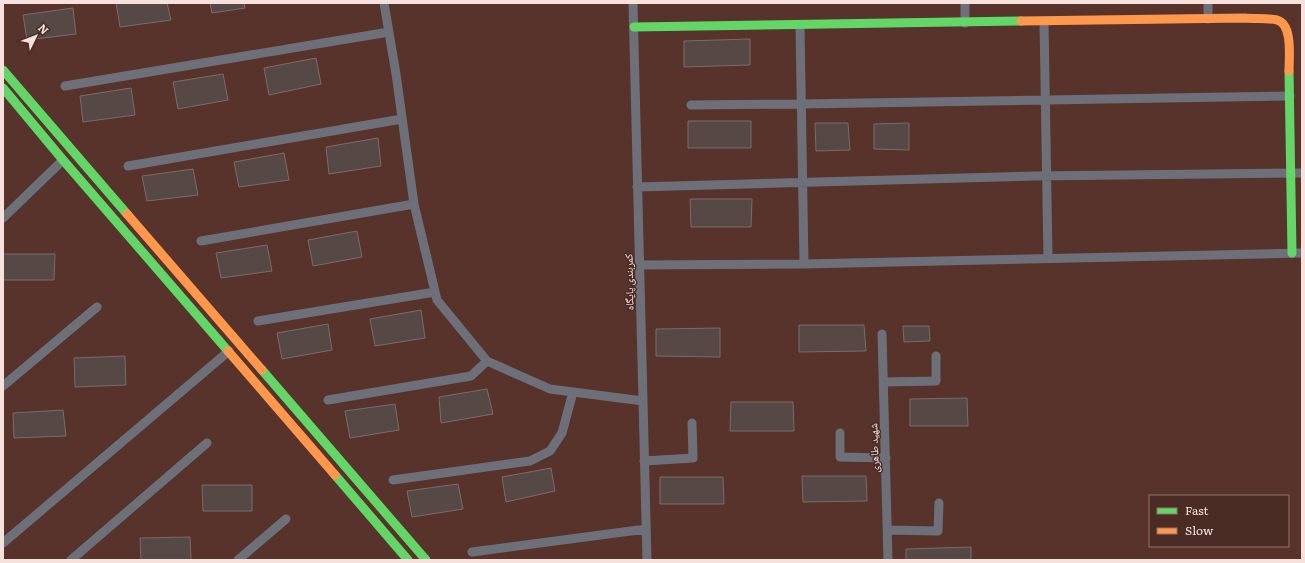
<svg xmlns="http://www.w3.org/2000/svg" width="1305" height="563" viewBox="0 0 1305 563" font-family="Literata,'Noto Naskh Arabic',serif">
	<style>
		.built { fill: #57332b; fill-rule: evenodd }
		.building { fill: #564845; stroke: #7b6c68 }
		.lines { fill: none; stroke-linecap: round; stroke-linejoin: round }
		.street { stroke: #6e7079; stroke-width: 9 }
		.fast { stroke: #63d668; stroke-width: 9 }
		.slow { stroke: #ff974d; stroke-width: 9 }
		.labels { text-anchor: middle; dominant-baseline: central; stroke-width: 3; stroke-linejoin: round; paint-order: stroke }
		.street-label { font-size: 11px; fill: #f6e1dc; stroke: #4b2c25 }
	</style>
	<rect width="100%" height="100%" fill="#43322d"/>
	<path class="built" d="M3,3H1302V560H3ZM1150,496H1288V546H1150Z"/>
	<path class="building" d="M116,3H167L171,20L120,27Z
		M210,3H244L245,8L212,13Z
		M73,8L76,34L27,40L23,15Z
		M750,39V65L684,67V41Z
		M316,58L321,84L269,95L264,68Z
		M223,74L228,100L178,109L173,82Z
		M131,88L135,115L83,122L80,96Z
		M688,121H751V148H688Z
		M815,123H848L850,150L816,151Z
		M909,123V150L874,149V124Z
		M378,138L381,166L329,174L326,147Z
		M284,153L289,180L239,187L234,162Z
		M193,169L198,195L147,201L142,176Z
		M690,199H752L751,227H691Z
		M357,231L362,257L313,266L308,240Z
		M267,245L272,271L221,278L216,253Z
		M3,254H55L54,280H3Z
		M421,310L425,338L375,346L370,319Z
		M328,324L332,350L282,359L277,333Z
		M799,325H864L866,351L799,352Z
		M903,326H929L930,341L904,342Z
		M720,328V357L656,356V329Z
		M125,356L126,385L75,387L74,358Z
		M487,389L493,414L441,423L439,397Z
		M967,398L968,426H910V399Z
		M731,402H793L794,431H730Z
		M395,404L399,430L350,438L345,411Z
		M63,410L66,436L14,438L13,413Z
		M551,468L555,491L506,502L502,477Z
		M802,476H866L867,501L803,502Z
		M660,477H723L724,504H660Z
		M458,484L463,509L412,517L407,491Z
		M202,485H252V511H203Z
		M190,537L191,560H141L140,538Z
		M971,547V560H906V549Z"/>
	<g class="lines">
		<path class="street" d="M384,3L396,74L414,204L437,300L487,361L550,389L643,401
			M633,3L647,560
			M965,3V23
			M1208,3V19
			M1044,22L1048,258
			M800,25L804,264
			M65,86L389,32
			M691,105L802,104L1290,96
			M128,166L402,119
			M637,187L1034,176L1302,173
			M3,218L63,160
			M201,241L414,204
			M639,265L804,264L1302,253
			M258,321L435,292
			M882,334L888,560
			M884,382L936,381V356
			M3,386L97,307
			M328,400L471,376L487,361
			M840,433V457L886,458
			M644,461L693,458L692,423
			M393,480L530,461L550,451L562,433L573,392
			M887,530L938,531L939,503
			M3,543L229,351
			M472,552L646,529
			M71,560L207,443
			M238,560L286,519"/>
		<path class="fast" d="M634,27L1021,21
			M3,70L127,214
			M1289,71L1292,253
			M3,88L63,160L228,351
			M262,370L426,560
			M335,475L408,560"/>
		<path class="slow" d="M1021,21L1245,18C1255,19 1267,18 1277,20C1293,24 1289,57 1289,71
			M127,214L262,370
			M228,351L335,475"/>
	</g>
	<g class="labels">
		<g class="street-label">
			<text transform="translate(628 282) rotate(-91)">کمربندی پایگاه</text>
			<text transform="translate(873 448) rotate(-92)">شهید طاهری</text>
		</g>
	</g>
	<rect width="1305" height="563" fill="none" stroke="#f6e1dc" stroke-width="8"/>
	<rect x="1149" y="495" width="140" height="52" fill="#4b2c25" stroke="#8f746e"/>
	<rect x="1157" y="508" width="20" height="6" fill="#63d668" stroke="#8f746e"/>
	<text x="1185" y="515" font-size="12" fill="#f6e1dc">Fast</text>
	<rect x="1157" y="528" width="20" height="6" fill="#ff974d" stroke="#8f746e"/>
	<text x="1185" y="535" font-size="12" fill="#f6e1dc">Slow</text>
	<g transform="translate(36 36) rotate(47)" stroke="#4b2c25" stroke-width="3" paint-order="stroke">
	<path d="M0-3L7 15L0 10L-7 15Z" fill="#f6e1dc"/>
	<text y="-6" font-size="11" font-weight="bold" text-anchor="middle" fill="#f6e1dc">N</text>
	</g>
</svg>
